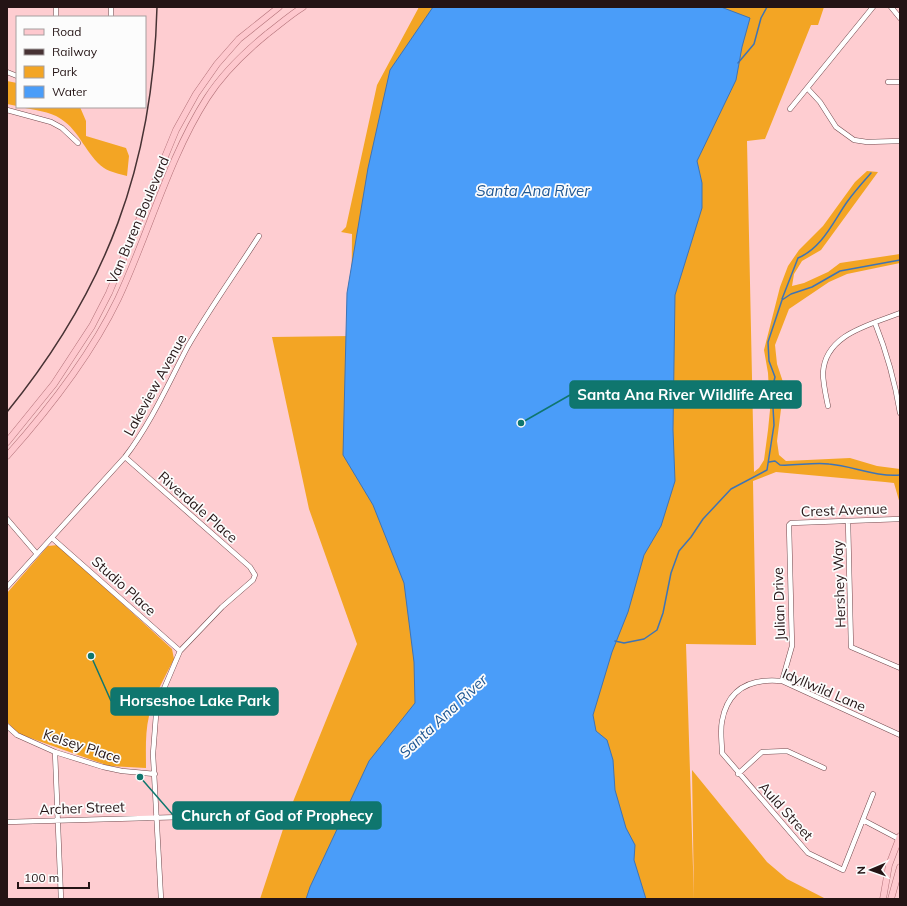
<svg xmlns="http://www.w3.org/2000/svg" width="907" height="906" viewBox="0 0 907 906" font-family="Mulish,sans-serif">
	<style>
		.green { fill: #f3a524 }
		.water { fill: #4a9df9; stroke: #3f74b5 }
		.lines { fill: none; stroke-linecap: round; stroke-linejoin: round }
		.stream { stroke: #3f74b5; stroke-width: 1.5 }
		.minor-casing { stroke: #734a4e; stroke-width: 5.5 }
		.major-casing { stroke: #b27178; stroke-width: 7 }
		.minor { stroke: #fff; stroke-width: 4.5 }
		.major { stroke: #fec8ce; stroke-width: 6 }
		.rail { stroke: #473234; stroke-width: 1.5 }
		.labels { text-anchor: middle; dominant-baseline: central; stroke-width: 3.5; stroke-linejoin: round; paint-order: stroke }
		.street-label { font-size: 14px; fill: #241415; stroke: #fcfcfc }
		.water-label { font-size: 15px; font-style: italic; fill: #205893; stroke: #fcfcfc }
		.leader { fill: none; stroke: #0f766e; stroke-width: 1.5 }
		.callout-dot { fill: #0f766e; stroke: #fcfcfc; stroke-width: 1.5 }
		.callout { fill: #0f766e; stroke: #0f766e; stroke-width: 1.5 }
		.callout-label { font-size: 15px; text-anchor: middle; font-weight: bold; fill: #fff }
	</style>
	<rect width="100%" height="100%" fill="#fecdd1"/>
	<path class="green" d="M419,7H824L818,25H811L765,139L747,141L754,472L759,468L764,460L768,430L770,410L768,373L764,350L780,287L788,266L799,250L823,226L855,182L867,171L878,172L821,250L802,261L794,274L792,286L804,283L828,272L840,263L900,254V263L847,274L829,282L789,309L775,345L777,364L784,385L777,441L779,455L786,461L850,458L877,466L900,469V504L894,483L885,482L776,472L753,481L756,645L686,644L694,899H260L288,814L357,644L309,509L272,337L351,336L352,234L341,232L346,227L377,85Z
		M7,81L17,83V106L7,104Z
		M20,107H80L86,121V136L126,148L129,156L127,176C120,174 110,172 104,168C86,155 80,131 61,119C50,111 33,110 20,107Z
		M58,545L172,649L174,659C165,677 154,695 149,716C145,733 146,751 146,768L109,766L19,734L7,722V593L48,546Z
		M692,770L767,862L787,879L826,899H694Z"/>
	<path class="water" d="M433,7H721L750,18L742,47L736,80L697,161L702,183V208L675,295L673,430L675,481L661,526L644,555L628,612L612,652L593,715L596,731L607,740L613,760L615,790L626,828L635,845L634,860L646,899H306L310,887L369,761L415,703L414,662L404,583L373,505L343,455L347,293L368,168L390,70Z"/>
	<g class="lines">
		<path class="stream" d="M738,63L754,44L761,18L767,7
			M782,299L798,258C822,248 833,222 847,202C854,192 863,182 871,173
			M769,462L775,461L780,465C796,466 813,462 829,464C853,466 875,477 900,475
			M615,641L624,643L644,639L657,630L663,613L671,573L679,551L691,537L703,519L731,489L767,470L774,425L772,389L775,377L769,361L768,342L782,300L791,294L812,287L840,271L900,260"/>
		<g class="minor-casing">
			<path id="minor" d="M56,7V17
				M111,7V17
				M891,7L900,18
				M7,72L17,76
				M888,82H900
				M808,89L820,102L836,127L854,140L867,142L900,141
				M790,109L873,7
				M7,110L51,122L62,128L78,143
				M875,323C887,353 895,382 900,413
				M828,406C826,396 823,384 823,373C825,334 870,325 900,313
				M125,457L250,567L255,575L253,580L222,607L180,651L160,698L156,715L153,754L161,899
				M7,519L37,554
				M848,521L851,647L900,668
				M52,538L180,651
				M7,587L125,457C151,423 168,384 188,346C210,308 236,272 259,236
				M782,681L792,646L789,525L791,523L900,519
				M7,726L17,735L55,752L103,767L122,771L155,774
				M55,752L61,899
				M738,774L762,752L787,751L824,768
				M873,794L843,870L808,853L722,753C722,743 720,731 722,721C728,688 751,678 782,681L900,735
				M863,820L899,839
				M7,822L253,815"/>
		</g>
		<g class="major-casing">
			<path id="major" d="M7,442L54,384L92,326L109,293L176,130L196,94L217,64L239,39L279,7
				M7,456C49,409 90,357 118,299C149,233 168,159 207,98C223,73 245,52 267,34C279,25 290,15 303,7
				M883,899L889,865L900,836
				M891,899L900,867"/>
		</g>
		<use href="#minor" class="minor"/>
		<use href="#major" class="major"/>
		<path class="rail" d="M7,412C107,289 153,165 157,7"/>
	</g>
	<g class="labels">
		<g class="street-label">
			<text transform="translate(138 220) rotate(-67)">Van Buren Boulevard</text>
			<text transform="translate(155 385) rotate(-61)">Lakeview Avenue</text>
			<text transform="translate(198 507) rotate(41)">Riverdale Place</text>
			<text transform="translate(844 510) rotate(-2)">Crest Avenue</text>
			<text transform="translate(839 584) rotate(-92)">Hershey Way</text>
			<text transform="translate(124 586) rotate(42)">Studio Place</text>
			<text transform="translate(779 604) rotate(-92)">Julian Drive</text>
			<text transform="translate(824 690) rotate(23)">Idyllwild Lane</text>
			<text transform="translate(82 746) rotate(18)">Kelsey Place</text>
			<text transform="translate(82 808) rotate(-2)">Archer Street</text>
			<text transform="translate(786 811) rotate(48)">Auld Street</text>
		</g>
		<g class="water-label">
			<text x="533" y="190">Santa Ana River</text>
			<text transform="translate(443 716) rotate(-43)">Santa Ana River</text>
		</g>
	</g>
	<path class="leader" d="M521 423L570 395M91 656L111 701M140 777L173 815"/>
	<g class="callout-dot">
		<circle cx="521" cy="423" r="4"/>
		<circle cx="91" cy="656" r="4"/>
		<circle cx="140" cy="777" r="4"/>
	</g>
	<g class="callout">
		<rect x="570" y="381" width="231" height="27" rx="4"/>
		<rect x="111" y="688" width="167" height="27" rx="4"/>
		<rect x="173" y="802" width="208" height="27" rx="4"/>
	</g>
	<g class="callout-label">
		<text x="685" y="400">Santa Ana River Wildlife Area</text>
		<text x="195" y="706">Horseshoe Lake Park</text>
		<text x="277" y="821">Church of God of Prophecy</text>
	</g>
	<rect width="907" height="906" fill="none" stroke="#241415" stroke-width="16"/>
	<rect x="16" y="16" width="130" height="92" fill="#fcfcfc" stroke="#a69fa0"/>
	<rect x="24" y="29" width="20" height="6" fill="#fec8ce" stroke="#a69fa0"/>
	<text x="52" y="36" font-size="12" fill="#241415">Road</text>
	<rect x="24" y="49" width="20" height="6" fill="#473234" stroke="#a69fa0"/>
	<text x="52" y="56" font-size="12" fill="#241415">Railway</text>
	<rect x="24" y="66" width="20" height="12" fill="#f3a524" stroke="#a69fa0"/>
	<text x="52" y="76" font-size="12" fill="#241415">Park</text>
	<rect x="24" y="86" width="20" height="12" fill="#4a9df9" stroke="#a69fa0"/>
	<text x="52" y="96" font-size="12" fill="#241415">Water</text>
	<g transform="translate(871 870) rotate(268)" stroke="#fcfcfc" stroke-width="3" paint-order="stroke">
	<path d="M0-3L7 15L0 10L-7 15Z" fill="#241415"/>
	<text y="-6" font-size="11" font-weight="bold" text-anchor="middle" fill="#241415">N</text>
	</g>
	<path d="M18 882v6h71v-6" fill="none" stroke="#241415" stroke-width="2"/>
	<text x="24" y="882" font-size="12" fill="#241415" stroke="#fcfcfc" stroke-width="3" paint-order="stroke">100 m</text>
</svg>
